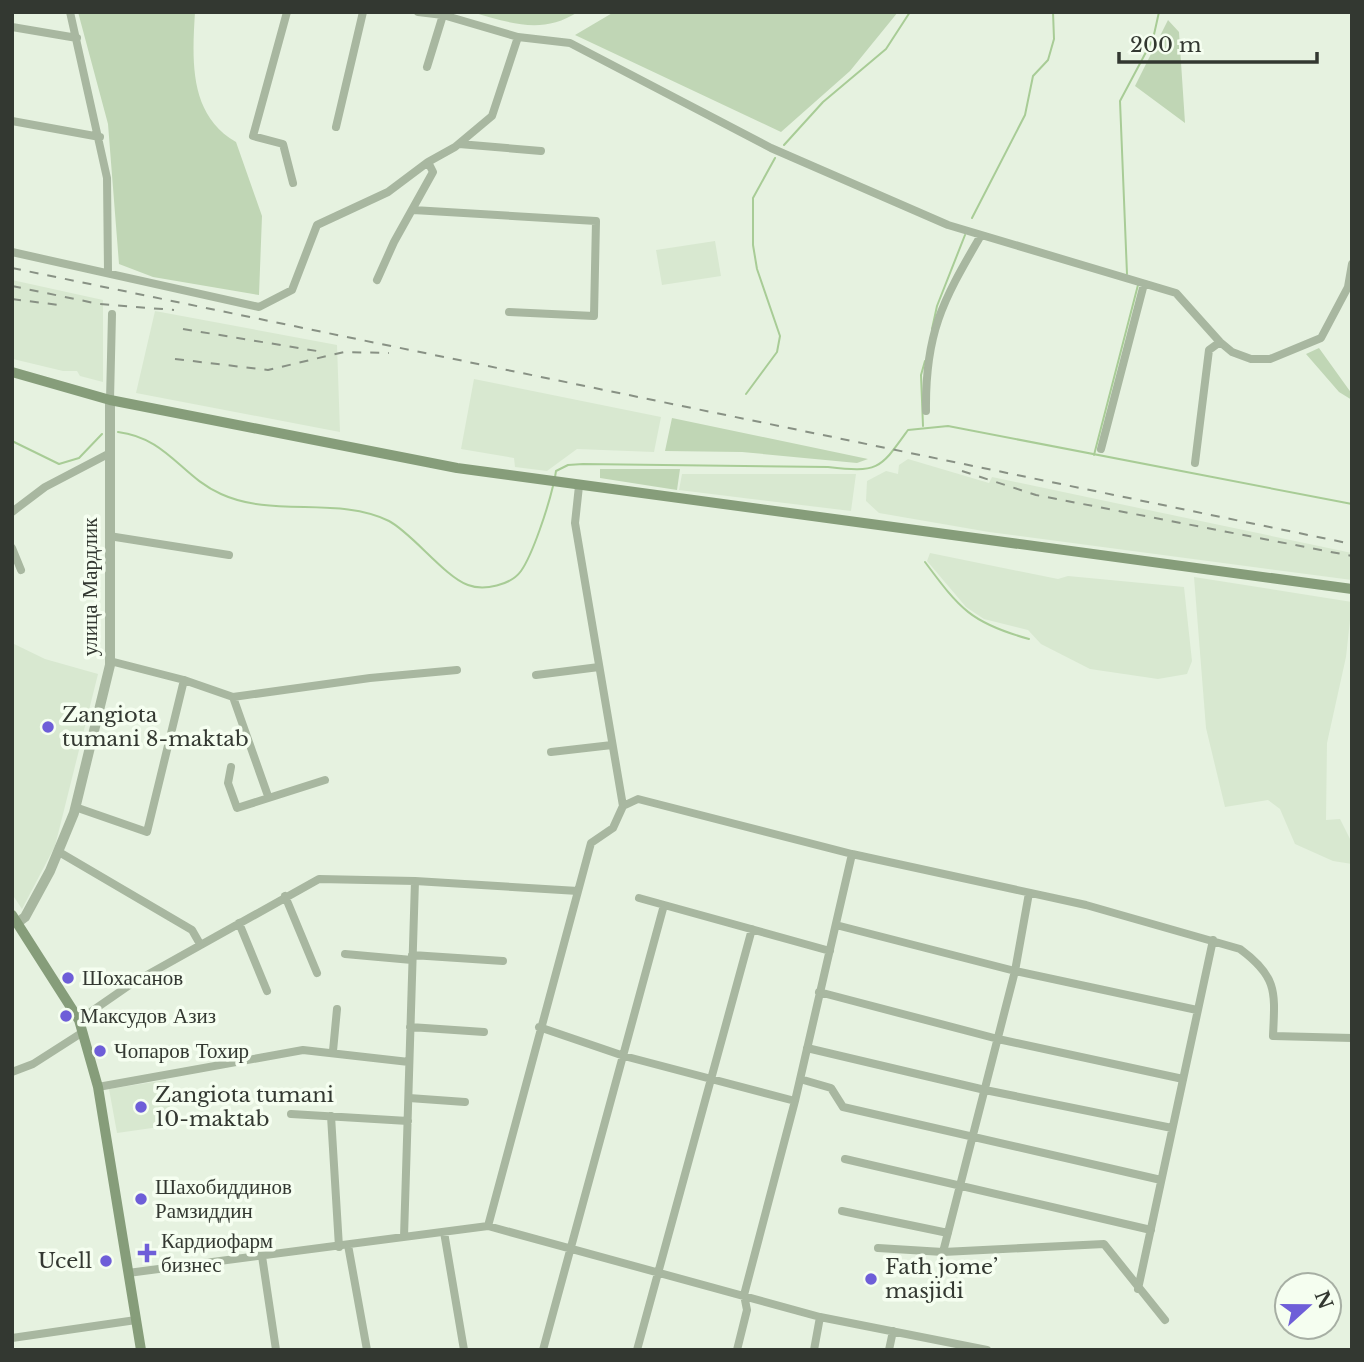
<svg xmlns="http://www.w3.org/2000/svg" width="1364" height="1362" viewBox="0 0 1364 1362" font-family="'Libre Baskerville',serif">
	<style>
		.built { fill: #d8e8d0 }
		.green { fill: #c0d6b5 }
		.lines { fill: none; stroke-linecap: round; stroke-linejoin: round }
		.stream { stroke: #a8cc96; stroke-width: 2 }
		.minor { stroke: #a8b7a0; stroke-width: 8 }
		.tertiary { stroke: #a8b7a0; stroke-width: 10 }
		.secondary { stroke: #869d7a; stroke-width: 10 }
		.rail { stroke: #889184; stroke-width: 2; stroke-dasharray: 9 9; stroke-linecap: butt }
		.poi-dot { fill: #6e5ed8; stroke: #f5fef0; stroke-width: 2.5 }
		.labels { text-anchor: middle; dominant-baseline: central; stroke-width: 7; stroke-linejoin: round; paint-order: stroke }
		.street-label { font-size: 21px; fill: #333831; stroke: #f5fef0 }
		.poi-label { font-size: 21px; fill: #333831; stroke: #f5fef0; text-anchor: start }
	</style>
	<rect width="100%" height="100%" fill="#e6f2e0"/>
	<path class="built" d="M715,241L721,276L662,285L656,250Z
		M12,280L103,300V382L80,376L77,371H63L13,359Z
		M155,311L337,345L340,432L136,393Z
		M474,379L661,417L654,452L577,449L547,471L515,467L514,458L461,449Z
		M908,459L989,483L992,477L1352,553V580L989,532L879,513L866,501L867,481L886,471L898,474L899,465Z
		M682,474H856L851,511L679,490Z
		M930,553L1058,579L1068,576L1184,587L1192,661L1187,674L1158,679L1090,669L1041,644L1028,630L984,619L966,607L927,561Z
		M1194,577L1352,602L1346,657L1327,743L1326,820L1340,819L1352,843V864L1333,861L1295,844L1280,809L1268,800L1225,807L1206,728Z
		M12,643L45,659L98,674L55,846L22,909L12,894Z
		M166,1080L173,1125L117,1133L109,1089Z"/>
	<path class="green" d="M78,12H195C192,61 189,115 236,142L262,216L259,295L153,277L119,264L108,124Z
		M472,12H578C542,35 510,23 472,12Z
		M614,12H898L850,71L781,132L575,35Z
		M1168,20L1179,32L1185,123L1135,86Z
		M1319,348L1352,394V400L1339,392L1306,354Z
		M672,418L868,459L857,463L742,452L665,451Z
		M600,469H680L677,490L600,478Z"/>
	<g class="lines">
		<path class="stream" d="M784,145L823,102L886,49L910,12
			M972,218L1025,115L1033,76L1048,60L1054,39L1053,12
			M1127,274L1120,101L1153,39L1159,12
			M932,329L937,306L965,235
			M746,394L777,352L780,336L757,269L753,245V198L775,158
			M923,426L921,375L925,361
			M118,432C167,438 182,477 221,494C273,518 338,496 389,521C412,533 445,577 468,585C484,591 511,585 521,571C533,554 548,507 553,486
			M12,441L59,464L79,458L102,434
			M1094,455L1138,285
			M555,477L556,471L568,465L583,464L828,467C879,473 880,469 908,430L948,426L1352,504
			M925,562C960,609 971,623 1029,639"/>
		<path class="minor" d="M70,12L107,178L108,271
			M287,12L253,136L283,144L293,183
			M418,12L443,15L518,37L570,43L771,148L948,225L1176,293L1220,342L1232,352L1251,359H1270L1321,338L1348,287L1352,264
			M12,27L77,38
			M427,67L443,15
			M12,121L100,137
			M336,127L363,12
			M459,144L541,151
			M413,210L596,221L594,316L509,312
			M12,252L259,307L292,290L317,225L388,192L428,162L455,147L492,116L518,37
			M377,280L394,242L433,172L428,162
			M110,400L112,314
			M926,411C925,334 942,302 980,237
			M1101,449L1144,284
			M1195,463L1209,350L1220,342
			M579,486L575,523L623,806
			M12,512L45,487L110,453
			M109,536L229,555
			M12,548L21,570
			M110,661L184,680L233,697L370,678L457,670
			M536,675L599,667
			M233,697L268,796
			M551,752L612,745
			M231,767L228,783L237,808L325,780
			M75,807L147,832L184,680
			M59,852L192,930L200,944
			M285,896L317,973
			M639,898L830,951
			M239,923L267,991
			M836,925L1015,971L1197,1010
			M345,954L412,960
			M412,955L503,961
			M819,992L998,1039L1183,1079
			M79,1020L131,984L319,879L415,881L578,891
			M410,1027L484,1032
			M539,1027L624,1056L795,1101
			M807,1048L985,1090L1172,1128
			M333,1051L337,1009
			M12,1072L33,1064L83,1032
			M800,1079L831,1088L843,1107L1161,1180
			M98,1087L303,1050L409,1062
			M409,1098L465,1102
			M291,1114L408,1121
			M331,1116L339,1247
			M845,1159L1151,1230
			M842,1211L948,1233
			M488,1226L591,843L613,828L623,806L638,799L852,854L1086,905L1240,949C1278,977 1275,992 1273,1036L1352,1038
			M444,1232L464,1350
			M404,1237L415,881
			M348,1245L367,1350
			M878,1248L943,1252L1104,1244L1165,1320
			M943,1252L1015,971L1029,893
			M262,1256L276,1350
			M128,1273L488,1226L820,1317L987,1350
			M1138,1289L1213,940
			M12,1338L136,1320
			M543,1350L664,905
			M637,1350L752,929
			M737,1350L747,1310L744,1295L795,1101L852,854
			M814,1350L820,1317
			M889,1350L893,1331"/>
		<path class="tertiary" d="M17,923L25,917L50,871L74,813L110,665V400"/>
		<path class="secondary" d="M12,372L110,400L457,468L1352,589
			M12,915L79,1020L98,1087L141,1350"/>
		<path class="rail" d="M12,268L1352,544
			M12,286L99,304L174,310
			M12,299L59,305
			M183,329L323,352
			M175,359L268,370L344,352L389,353
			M962,471L1036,495L1352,556"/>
	</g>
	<g class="poi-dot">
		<circle cx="48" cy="727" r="7"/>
		<circle cx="68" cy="978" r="7"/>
		<circle cx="66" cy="1016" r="7"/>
		<circle cx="100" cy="1051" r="7"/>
		<circle cx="141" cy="1107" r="7"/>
		<circle cx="141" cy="1199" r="7"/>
		<path d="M143.5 1242.5h7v7h7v7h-7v7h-7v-7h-7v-7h7z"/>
		<circle cx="106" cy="1261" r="7"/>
		<circle cx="871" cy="1279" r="7"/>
	</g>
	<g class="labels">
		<g class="street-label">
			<text transform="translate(90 587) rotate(-90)">улица Мардлик</text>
		</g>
		<g class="poi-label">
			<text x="62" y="715">Zangiota<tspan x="62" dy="24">tumani 8-maktab</tspan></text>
			<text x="82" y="978">Шохасанов</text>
			<text x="80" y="1016">Максудов Азиз</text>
			<text x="114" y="1051">Чопаров Тохир</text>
			<text x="155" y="1095">Zangiota tumani<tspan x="155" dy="24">10-maktab</tspan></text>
			<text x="155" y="1187">Шахобиддинов<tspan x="155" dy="24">Рамзиддин</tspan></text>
			<text x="161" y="1241">Кардиофарм<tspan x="161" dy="24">бизнес</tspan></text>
			<text x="92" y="1261" text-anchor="end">Ucell</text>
			<text x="885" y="1267">Fath jome’<tspan x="885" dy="24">masjidi</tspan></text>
		</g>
	</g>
	<rect width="1364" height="1362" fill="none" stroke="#333831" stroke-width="28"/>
	<g transform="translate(1308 1306) rotate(69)"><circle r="33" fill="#f5fef0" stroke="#a7afa4" stroke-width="2"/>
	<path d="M0-5L12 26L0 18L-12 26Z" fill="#6e5ed8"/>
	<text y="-10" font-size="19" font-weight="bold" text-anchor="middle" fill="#333831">N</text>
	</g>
	<path d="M1119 52v10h198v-10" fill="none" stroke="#333831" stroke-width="3.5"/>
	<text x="1130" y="52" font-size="21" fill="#333831" stroke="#f5fef0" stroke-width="5" paint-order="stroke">200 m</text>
</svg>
